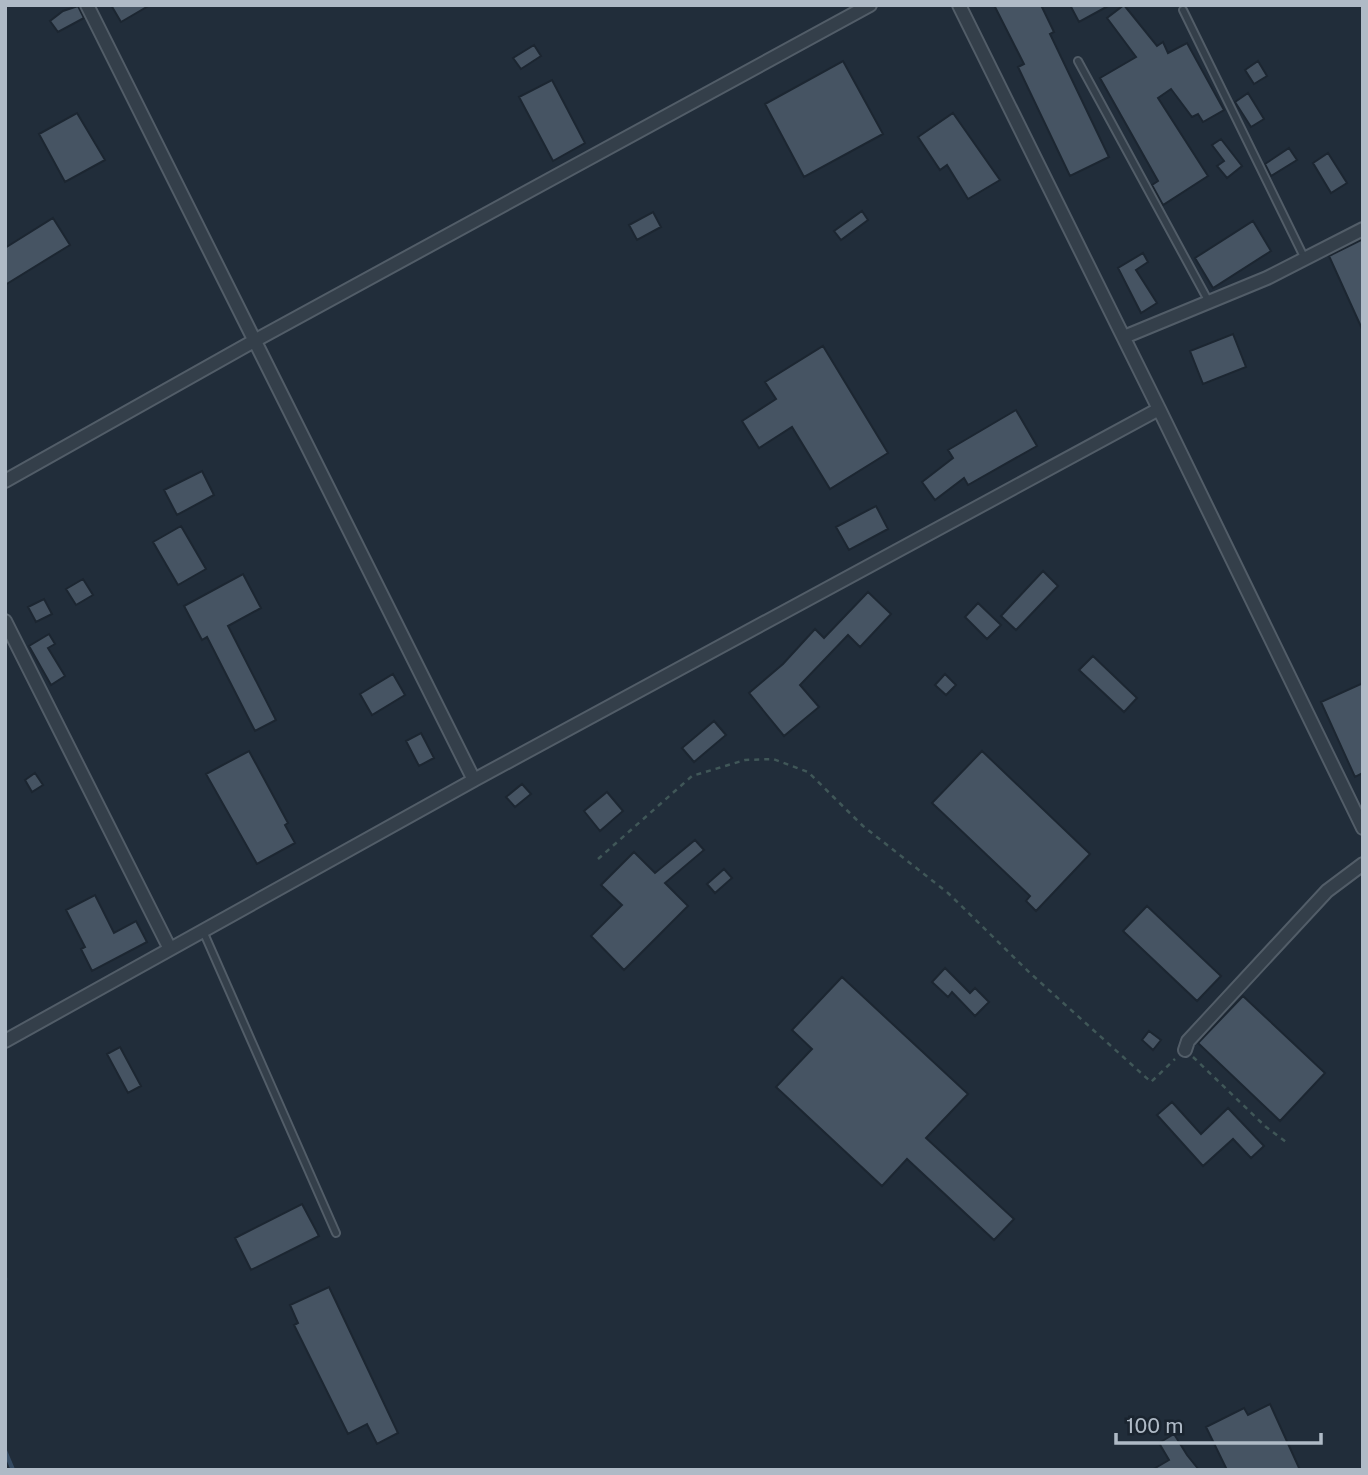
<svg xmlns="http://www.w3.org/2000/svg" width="1368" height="1475" viewBox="0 0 1368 1475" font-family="'Public Sans',sans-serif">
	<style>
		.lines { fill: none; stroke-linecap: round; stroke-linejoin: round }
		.stream { stroke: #344a62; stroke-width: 4.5 }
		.building { fill: #465463; stroke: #1c2631; stroke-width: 2 }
		.service-casing { stroke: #525d68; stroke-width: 10 }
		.minor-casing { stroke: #525d68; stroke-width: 16 }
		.path { stroke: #405758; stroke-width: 2.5; stroke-dasharray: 5 5; stroke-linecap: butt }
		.service { stroke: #343f4a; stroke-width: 6 }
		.minor { stroke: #343f4a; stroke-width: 12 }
	</style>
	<rect width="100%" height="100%" fill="#212d3a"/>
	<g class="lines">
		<path class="stream" d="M5,1278V1280
			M5,1451L13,1470"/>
	</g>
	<path class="building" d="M111,5H150L121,22Z
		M994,5H1041L1054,32L1050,34L1109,157L1070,176L1018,67L1024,64Z
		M1070,5H1110L1079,22Z
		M1124,5L1157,46L1163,42L1168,53L1187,43L1224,110L1203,122L1198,114L1192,117L1171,89L1158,98L1208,176L1163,205L1152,185L1158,181L1100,78L1136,57L1107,18Z
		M78,6L84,18L58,32L50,21L63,11Z
		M534,45L541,56L521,69L513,58Z
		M843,61L883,134L804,177L765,104Z
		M1258,61L1267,76L1254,84L1245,70Z
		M552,80L585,143L553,161L519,97Z
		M1248,93L1264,119L1251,127L1235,102Z
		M77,113L105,160L65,182L39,134Z
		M953,113L1000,180L968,199L947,165L940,170L918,137Z
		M1221,139L1242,166L1227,178L1217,166L1224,161L1212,145Z
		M1289,148L1297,160L1271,176L1265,164Z
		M1328,153L1347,183L1331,193L1313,163Z
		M862,211L868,220L841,240L834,231Z
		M653,212L661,227L637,240L629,225Z
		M53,218L70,245L5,285V248Z
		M1253,221L1271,251L1213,288L1195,258Z
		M1363,239V331L1329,256Z
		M1143,253L1148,262L1136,270L1157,303L1141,313L1118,268Z
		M1233,334L1246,367L1203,384L1190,351Z
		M823,346L888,453L830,489L792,427L759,448L742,421L776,399L765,382Z
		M1016,410L1037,446L968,485L964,478L935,500L922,482L953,458L948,450Z
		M202,471L214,495L177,515L164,490Z
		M876,506L888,529L849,550L836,527Z
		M181,526L206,569L178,585L153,542Z
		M1043,571L1058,586L1016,630L1001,616Z
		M243,574L261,608L228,626L276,720L255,731L207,637L202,640L184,606Z
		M83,579L93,595L76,605L66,589Z
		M868,592L891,614L860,647L848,635L800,685L819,707L784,736L749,693L783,664L815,629L824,638Z
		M44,599L52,614L36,622L28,607Z
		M978,603L1001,625L987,639L965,617Z
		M49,634L55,644L48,648L65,676L51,685L29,646Z
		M1093,656L1137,698L1124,712L1079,670Z
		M393,674L405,695L372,715L360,694Z
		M945,674L956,685L946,695L935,685Z
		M1363,683V773L1355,777L1321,702Z
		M714,721L726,735L694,762L682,748Z
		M421,733L434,758L419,766L406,741Z
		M249,751L288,823L285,825L295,843L257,864L206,774Z
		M982,751L1090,854L1036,911L1026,901L1030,896L932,803Z
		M35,773L43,785L32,792L25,780Z
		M522,784L531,794L515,807L506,797Z
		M607,792L623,811L600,831L584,811Z
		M695,840L704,850L665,883L688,906L624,970L591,936L622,905L601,885L634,852L655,873Z
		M724,869L732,878L715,893L707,884Z
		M95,895L114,933L136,921L147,942L92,971L81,949L85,947L66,910Z
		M1147,906L1221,976L1197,1001L1123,931Z
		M945,968L970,993L975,988L989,1002L975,1016L952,992L948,997L932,982Z
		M842,977L968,1094L926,1138L1014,1219L994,1240L907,1159L882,1186L776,1087L812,1049L792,1030Z
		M1243,996L1325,1073L1280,1121L1198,1043Z
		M1149,1031L1161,1040L1153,1050L1142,1040Z
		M120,1047L141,1086L128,1093L107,1054Z
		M1172,1102L1201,1134L1228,1108L1264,1146L1251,1158L1233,1139L1203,1166L1157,1115Z
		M302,1204L319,1236L251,1270L235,1238Z
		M329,1287L398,1433L377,1444L367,1424L348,1434L294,1325L298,1323L290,1305Z
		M1270,1404L1300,1470H1227L1206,1427L1244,1408L1248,1415Z
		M1174,1434L1187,1455L1199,1470H1152L1169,1460L1159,1443Z"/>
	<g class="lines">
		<g class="service-casing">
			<path id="service" d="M1183,10L1305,259
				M1078,61L1209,302
				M203,931L336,1233"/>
		</g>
		<g class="minor-casing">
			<path id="minor" d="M87,5L474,780L1159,409L1363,828
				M959,5L1159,409
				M1124,337L1267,278L1363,229
				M5,481L254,341L870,5
				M5,621L170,949
				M5,1041L474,780
				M1185,1050L1188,1041L1327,891L1363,864"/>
		</g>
		<path class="path" d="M598,859L692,776L745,760L773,759L808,772L863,826L948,893L1030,973L1151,1082L1175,1059
			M1193,1057L1266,1127L1286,1142"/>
		<use href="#service" class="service"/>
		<use href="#minor" class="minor"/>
	</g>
	<rect width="1368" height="1475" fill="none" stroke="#afbac6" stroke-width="14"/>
	<path d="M1116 1433v10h205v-10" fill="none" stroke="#afbac6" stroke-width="3.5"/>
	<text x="1126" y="1433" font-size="21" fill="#afbac6" stroke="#1a242f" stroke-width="5" paint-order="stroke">100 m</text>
</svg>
